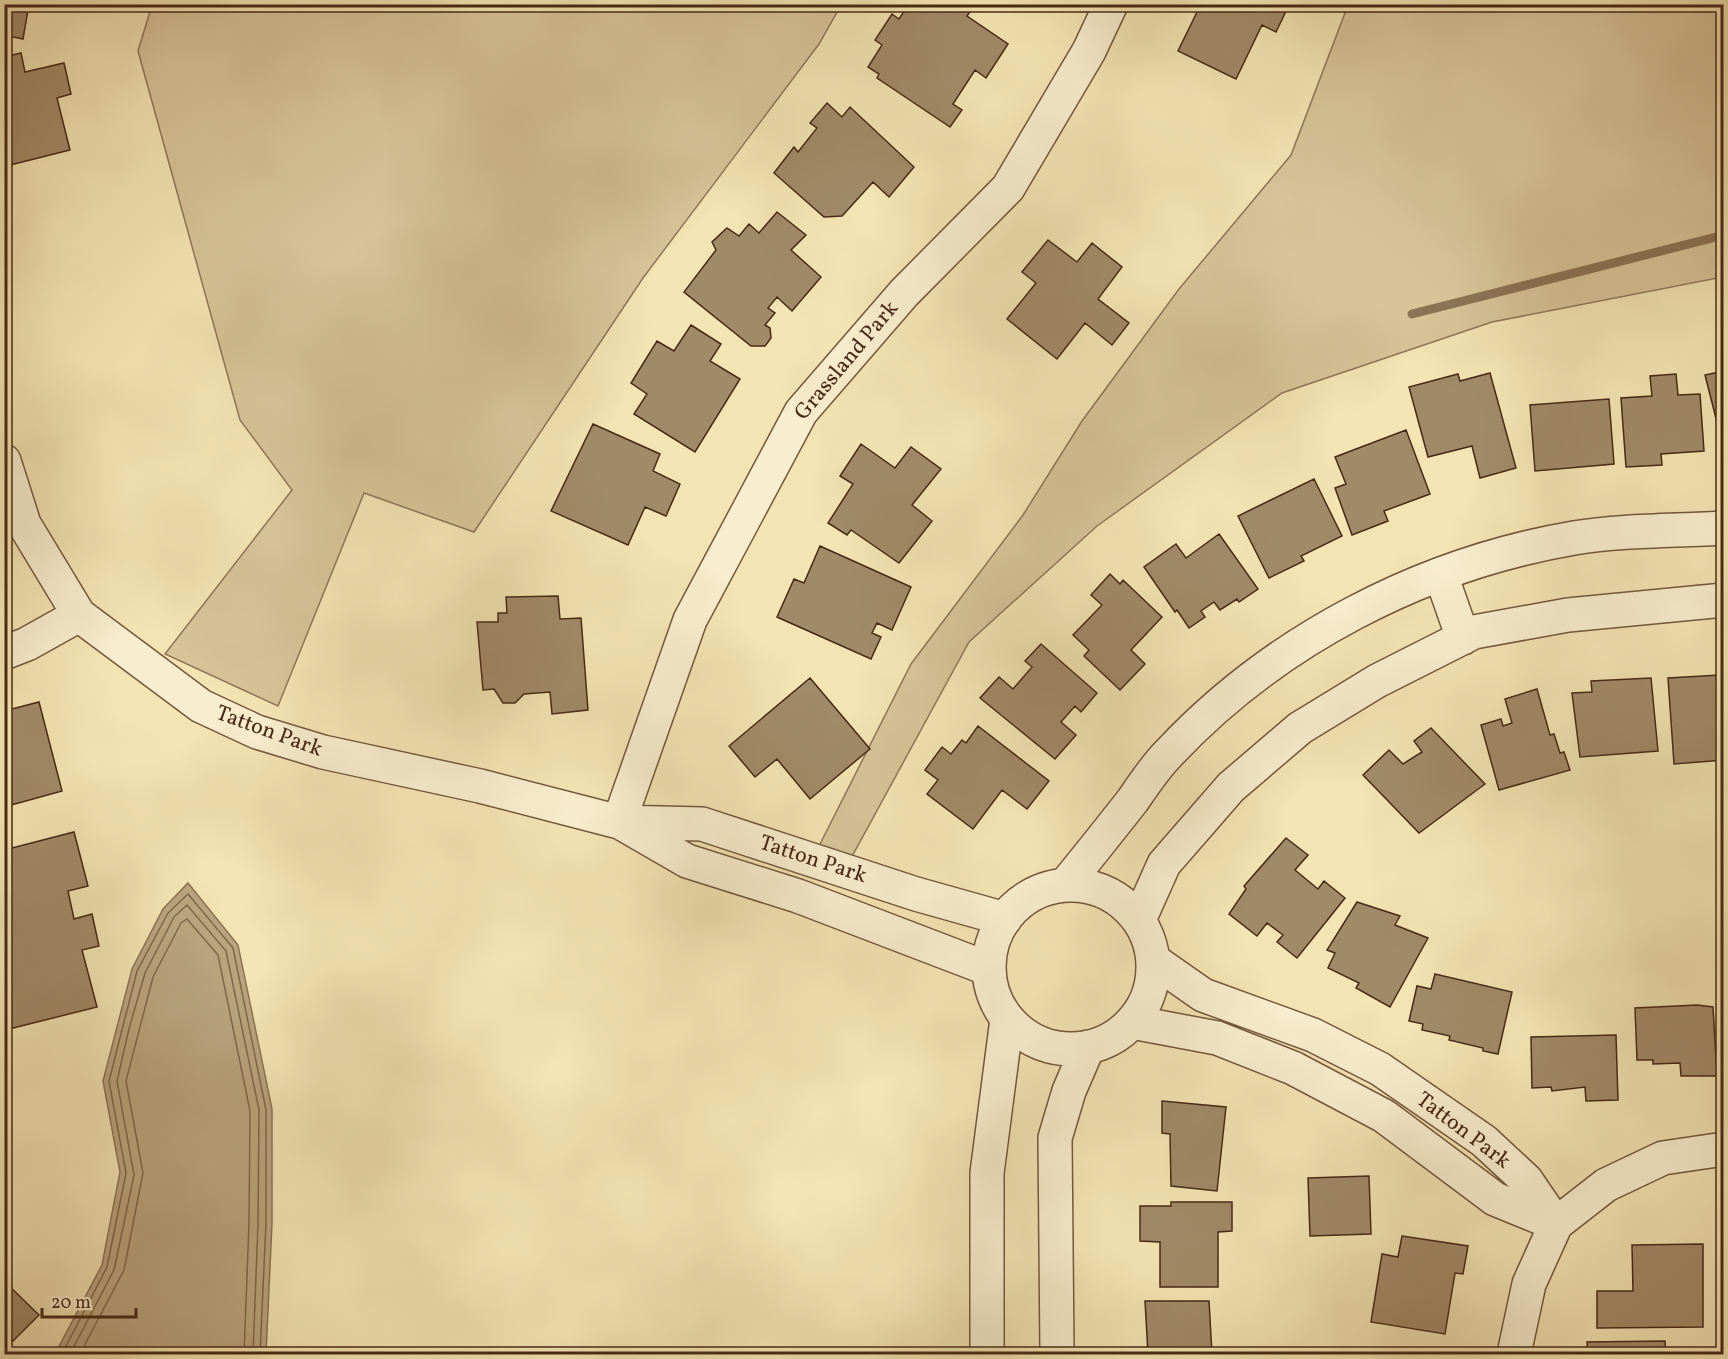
<svg xmlns="http://www.w3.org/2000/svg" width="1728" height="1359" viewBox="0 0 1728 1359" font-family="Vollkorn,serif">
	<style>
		.green { fill: #d7c498; stroke: #8f7658; stroke-width: 1.5 }
		.water { fill: #b9a47e; stroke: #8b7355; stroke-width: 1.5 }
		.lines { fill: none; stroke-linecap: round; stroke-linejoin: round }
		.shore { stroke: #80664a; stroke-width: 1.5 }
		.stream { stroke: #8b7355; stroke-width: 9 }
		.building { fill: #a18a68; stroke: #472917; stroke-width: 1.5 }
		.street-casing { stroke: #72583e; stroke-width: 36 }
		.street { stroke: #f8edce; stroke-width: 33 }
		.labels { text-anchor: middle; dominant-baseline: central; stroke-width: 6; stroke-linejoin: round; paint-order: stroke }
		.street-label { font-size: 22px; fill: #472917; stroke: #f8edce }
	</style>
	<rect width="100%" height="100%" fill="#f4e4b3"/>
	<filter id="stains"><feTurbulence type="fractalNoise" baseFrequency=".00333" numOctaves="4"/><feColorMatrix values="0 0 0 0 .2 0 0 0 0 .09 0 0 0 0 .02 0 0 0 .5 -.17"/></filter>
	<radialGradient id="worn" r=".72"><stop offset=".6" stop-color="#630" stop-opacity="0"/><stop offset="1" stop-color="#630" stop-opacity=".3"/></radialGradient>
	<path class="green" d="M152,5H841L819,44L643,278L474,532L364,493L278,706L165,654L292,490L240,420L138,51Z
		M1348,5H1723V277L1492,322L1282,393L1097,526L969,642L850,860L818,848L911,664L1023,515L1082,421L1179,289L1291,155Z"/>
	<path class="water" d="M188,883L238,945L272,1109V1223L266,1354H55L102,1265L120,1172L103,1081L132,969L163,909Z"/>
	<g class="lines">
		<path class="shore" d="M62,1354L107,1267L126,1173L109,1081L137,971L168,913L188,894L233,948L266,1110V1223L260,1354
			M70,1354L114,1270L134,1175L117,1081L129,1029L145,973L174,917L187,905L226,951L259,1110L258,1223L253,1354
			M80,1354L124,1270L143,1173L126,1081L153,977L181,923L187,919L218,955L250,1111L249,1223L244,1354"/>
		<path class="stream" d="M1412,314L1724,235"/>
	</g>
	<path class="building" d="M4,4H29L23,39L4,35Z
		M909,4H975L967,16L1008,44L986,78L975,70L953,104L962,110L950,127L877,78L879,74L868,67L882,45L875,40L892,14L899,19Z
		M1201,4H1278L1287,9L1276,32L1262,25L1236,79L1178,51Z
		M21,53L25,72L64,63L71,94L57,98L70,150L10,165L4,141V57Z
		M827,103L842,117L850,107L914,167L889,197L873,182L842,216L824,217L774,173L794,147L798,152L817,128L810,123Z
		M777,212L806,235L791,250L821,277L792,311L777,297L768,308L775,313L765,325L770,328L771,338L765,346H751L684,292L716,250L712,242L727,228L739,236L749,224L759,233Z
		M1048,240L1077,262L1092,243L1122,267L1098,299L1129,323L1112,345L1085,323L1057,359L1007,319L1036,283L1022,272Z
		M691,325L721,344L710,361L740,379L695,452L634,414L647,394L631,383L657,341L674,351Z
		M1724,371V437L1721,438L1705,375Z
		M1490,373L1516,468L1480,478L1472,446L1428,457L1409,387L1458,374L1460,381Z
		M1676,374L1678,395L1700,394L1704,451L1661,454L1662,465L1626,467L1621,398L1652,396L1650,376Z
		M1609,399L1614,464L1535,471L1530,405Z
		M593,424L660,454L653,471L680,484L666,516L645,507L628,545L551,511Z
		M1406,430L1430,494L1384,511L1388,521L1352,535L1335,488L1346,484L1335,457Z
		M861,444L895,468L911,447L941,469L912,505L932,521L899,563L851,530L847,535L828,523L853,484L840,476Z
		M1314,479L1342,536L1301,556L1304,561L1269,578L1238,516Z
		M1219,534L1258,589L1239,602L1237,599L1220,610L1214,602L1201,611L1205,617L1189,628L1177,610L1175,612L1144,567L1176,544L1186,558Z
		M820,546L911,587L892,630L877,623L872,633L881,637L871,659L777,617L794,579L804,583Z
		M1110,574L1120,584L1123,580L1162,617L1131,650L1145,664L1120,690L1084,656L1089,650L1073,635L1102,605L1091,595Z
		M558,596L560,619L581,618L588,710L552,714L550,692L524,694L515,703H503L494,689L483,690L477,622H498V613H507L506,597Z
		M1041,644L1097,693L1081,712L1075,706L1061,722L1076,735L1055,759L980,698L999,677L1013,689L1032,667L1025,661Z
		M1720,675L1724,693V760L1674,764L1668,678Z
		M810,678L870,749L810,799L777,759L755,777L729,746Z
		M1651,678L1658,751L1580,757L1572,693L1592,692L1591,681Z
		M1537,689L1550,735L1554,734L1560,753L1564,752L1570,770L1499,790L1481,725L1501,719L1503,726L1512,723L1505,699Z
		M39,702L62,791L4,807V711Z
		M978,726L1049,781L1027,809L1002,790L973,829L927,794L938,780L925,770L942,747L951,754L962,740L966,743Z
		M1431,728L1485,784L1419,833L1363,775L1389,750L1403,764L1422,752L1414,741Z
		M74,832L88,886L68,891L74,919L92,914L99,946L82,950L97,1007L9,1029L4,1011V850Z
		M1286,838L1308,855L1295,870L1318,889L1324,881L1345,898L1297,958L1277,942L1283,935L1267,923L1257,936L1229,914L1246,889L1244,886Z
		M1357,902L1400,916L1395,925L1428,938L1390,1007L1356,988L1359,983L1328,968L1335,953L1327,950Z
		M1435,974L1512,992L1498,1054L1483,1051V1048L1449,1040L1450,1036L1422,1030L1423,1024L1409,1021L1417,986L1431,989Z
		M1697,1005L1713,1007L1717,1076H1681L1680,1063L1653,1064V1060H1637L1635,1008Z
		M1616,1035L1618,1100L1586,1101L1585,1087L1552,1091L1551,1087L1532,1088L1531,1037Z
		M1162,1101L1226,1107L1217,1191L1171,1186L1170,1134L1162,1133Z
		M1369,1176L1371,1234L1310,1236L1308,1178Z
		M1171,1202H1232V1231L1218,1232V1287H1160V1242L1140,1241V1206H1171Z
		M1402,1236L1468,1246L1463,1274L1455,1273L1445,1334L1371,1322L1382,1254L1398,1257Z
		M1703,1244V1327L1597,1328V1291H1633L1632,1245Z
		M4,1281L39,1315L4,1350Z
		M1145,1301H1209L1212,1354H1148Z
		M1665,1341L1666,1354H1588L1587,1342Z
		M1439,1353V1354H1352Z"/>
	<g class="lines">
		<g class="street-casing">
			<path id="street" d="M4,461L24,524L79,615L201,706L257,732L323,752L480,786L619,822L702,824L916,894L1005,919
				M1441,575L1463,638
				M4,653L27,644L79,615
				M619,822L690,620L801,412L904,293L1008,188L1089,51L1111,4
				M623,824L687,861L798,896L989,969
				M1065,885C1088,857 1111,828 1133,800C1144,784 1155,767 1169,753C1275,640 1422,564 1574,538C1623,530 1675,531 1724,528
				M989 967a82 82 0 1 1 164 0a82 82 0 1 1-164 0Z
				M1139,920L1164,864L1231,787L1300,728L1377,681L1474,632L1568,615L1724,600
				M1153,960L1203,995L1313,1035L1380,1069L1484,1141L1526,1180L1556,1224
				M1132,1022L1217,1038L1293,1068L1384,1116L1495,1199L1556,1224
				M987,1354V1173L1007,1019
				M1057,1354L1055,1138L1069,1091L1088,1047
				M1514,1354L1529,1284L1556,1224L1606,1185L1663,1158L1724,1149"/>
		</g>
		<use href="#street" class="street"/>
	</g>
	<g class="labels">
		<g class="street-label">
			<text transform="translate(847 361) rotate(-50)">Grassland Park</text>
			<text transform="translate(269 732) rotate(20)">Tatton Park</text>
			<text transform="translate(813 860) rotate(18)">Tatton Park</text>
			<text transform="translate(1463 1131) rotate(37)">Tatton Park</text>
		</g>
	</g>
	<rect width="1728" height="1359" fill="none" stroke="#f4e4b3" stroke-width="24"/>
	<rect x="6" y="6" width="1716" height="1347" fill="none" stroke="#472917" stroke-width="3"/>
	<rect x="12" y="12" width="1704" height="1335" fill="none" stroke="#472917" stroke-width="1.5"/>
	<path d="M42 1308v9h94v-9" fill="none" stroke="#472917" stroke-width="3"/>
	<text x="51" y="1308" font-size="18" fill="#472917" stroke="#f8edce" stroke-width="4.5" paint-order="stroke">20 m</text>
	<rect width="100%" height="100%" filter="url(#stains)"/>
	<rect width="100%" height="100%" fill="url(#worn)"/>
</svg>
